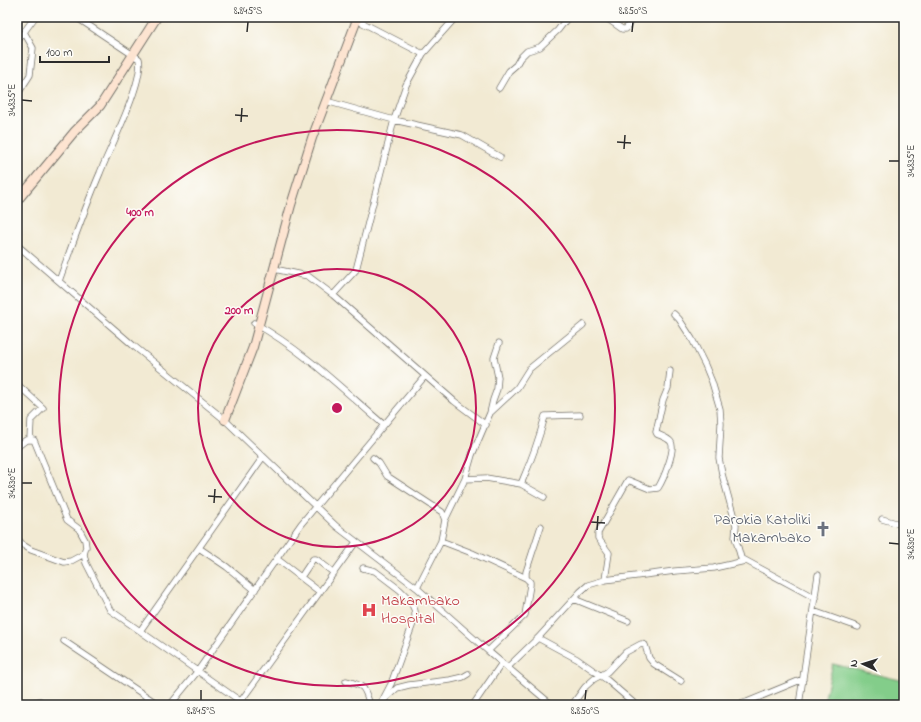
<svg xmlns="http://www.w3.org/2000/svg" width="921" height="722" viewBox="0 0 921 722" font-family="'Indie Flower',sans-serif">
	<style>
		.green { fill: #83cd8a; stroke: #577c5a }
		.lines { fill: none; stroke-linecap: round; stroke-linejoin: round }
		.street-casing { stroke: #716e66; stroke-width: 7 }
		.secondary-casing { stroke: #716e66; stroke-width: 10 }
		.street { stroke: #fff; stroke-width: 5.5 }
		.secondary { stroke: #fde4d1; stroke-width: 8 }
		.ticks { fill: none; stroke: #2b2b2b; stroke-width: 1.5 }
		.ring { fill: none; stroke: #c2185b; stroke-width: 2 }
		.labels { text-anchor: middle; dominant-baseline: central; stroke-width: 3; stroke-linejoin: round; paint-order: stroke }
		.worship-label { font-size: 16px; fill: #5b616d; stroke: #fdfcf7; text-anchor: end }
		.health-label { font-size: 16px; fill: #be3a42; stroke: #fdfcf7; text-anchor: start }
		.centre { fill: #c2185b; stroke: #fdfcf7; stroke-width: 2 }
		.ring-label { font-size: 12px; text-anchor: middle; font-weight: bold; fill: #c2185b; stroke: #fdfcf7; stroke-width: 3; stroke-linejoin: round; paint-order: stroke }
		.neatline { fill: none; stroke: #2b2b2b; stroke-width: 1.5 }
		.ticks-label { font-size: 10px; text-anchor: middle; fill: #2b2b2b }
	</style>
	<rect width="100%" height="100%" fill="#fdfcf7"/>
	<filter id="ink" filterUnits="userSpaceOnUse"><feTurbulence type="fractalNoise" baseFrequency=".025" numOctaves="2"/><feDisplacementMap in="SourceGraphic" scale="8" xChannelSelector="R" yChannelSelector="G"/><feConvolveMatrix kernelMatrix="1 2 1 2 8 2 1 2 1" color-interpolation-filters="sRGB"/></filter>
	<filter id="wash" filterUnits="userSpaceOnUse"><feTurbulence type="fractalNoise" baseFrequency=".012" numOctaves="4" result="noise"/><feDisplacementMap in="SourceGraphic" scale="16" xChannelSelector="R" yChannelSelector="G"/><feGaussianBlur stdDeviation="0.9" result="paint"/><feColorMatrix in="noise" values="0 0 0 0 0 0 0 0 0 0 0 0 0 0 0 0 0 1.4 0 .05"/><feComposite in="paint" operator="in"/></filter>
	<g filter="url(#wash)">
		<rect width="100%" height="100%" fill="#f2ead3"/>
		<path class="green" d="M833,664L904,681V705H823Z"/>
	</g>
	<g filter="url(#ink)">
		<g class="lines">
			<g class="street-casing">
				<path id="street" d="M605,17L622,29H626L633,17
					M357,20L423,54
					M17,42L24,32
					M499,88L509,71L516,65L520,58L527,51L540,47L558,30L568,17
					M17,95L30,75L33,48L24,32L35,17
					M326,101L394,120L462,135L500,157
					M17,245L135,347L225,420L336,526L417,588L488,651L552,705
					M274,269L308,276L333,295L454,401L486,425
					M59,281C72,245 85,208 100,173C109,150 145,80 139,59L76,17
					M333,295L356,270L394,120L406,85L423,54L456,17
					M674,314L679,319L692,339L705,365L712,382L720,409L721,424L719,458L722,474L736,525L735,537L741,558L815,598
					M254,323C303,350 342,389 384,425
					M17,384L43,408L31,420L30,439
					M490,413L493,400L497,389L498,377L494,358L499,343
					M17,447L26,440H34L67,520L79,529L85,540L86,547L84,554L86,563L110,610L246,705
					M373,458L379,463L387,476L442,512L445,520
					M465,479L486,478L521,484L544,497
					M521,484C531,461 539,440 545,416L580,415
					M882,519L896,523L904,524
					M17,538L23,545L31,550L64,562L71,561L84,554
					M441,541L472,553L526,578
					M199,548L227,567L255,590
					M277,559L320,592
					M363,568L375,571L400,590L410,600L415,611V618L404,648L391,684L380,705
					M301,577L313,559H316L334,573
					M605,580L609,553L598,538V533L628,480L650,489L658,488C663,480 676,450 671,442C668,438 661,436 657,434L656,432L663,400L668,388L670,371
					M417,588L441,541L445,520L465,479L472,455L490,413L517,388L529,369L583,325
					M574,599L628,621
					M813,611L858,627
					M140,631L263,457
					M538,638L577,659L607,680L636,705
					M64,641L159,705
					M488,651L525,615L530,585V582L526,578V572L541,526
					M508,667L538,638L580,592L588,585L605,580L675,571L714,568L745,561
					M346,681C365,686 364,686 370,705
					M385,699L397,688L409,685L450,680L463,677L468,674
					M22,705L40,701L44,705
					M170,705L197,672L301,524L425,376
					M238,705L356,542
					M473,705L502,663
					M572,705L585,687L594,679L607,672L626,652L641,644L645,645L649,658L654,664L681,681
					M737,705L747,702L803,679
					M799,705L818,575"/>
			</g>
			<g class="secondary-casing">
				<path id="secondary" d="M17,201L75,131L100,106L157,17
					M225,420L253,347L291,205L312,138L358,17"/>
			</g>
			<use href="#street" class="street"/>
			<use href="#secondary" class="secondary"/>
		</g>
	</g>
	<path class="ticks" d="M247,32L248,22M632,32L633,22M22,100L32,101M235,115L248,116M241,122L242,108M617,142L631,143M624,149L625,135M889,161H899M22,483H32M208,496L222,497M214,503L215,489M591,522L605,523M597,530L598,516M889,543L899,544M201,700V690M585,700L586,690"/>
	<g class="ring">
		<circle cx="337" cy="408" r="139"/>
		<circle cx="337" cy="408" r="278"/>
	</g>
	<defs>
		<g id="church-bare" transform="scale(1.2)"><path d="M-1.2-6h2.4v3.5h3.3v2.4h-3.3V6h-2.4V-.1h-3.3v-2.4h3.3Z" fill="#6b7280" stroke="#fdfcf7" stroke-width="2.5" paint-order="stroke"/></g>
		<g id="hospital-bare" transform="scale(1.2)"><path d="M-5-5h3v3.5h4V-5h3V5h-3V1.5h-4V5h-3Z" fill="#e0444e" stroke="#fdfcf7" stroke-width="2.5" paint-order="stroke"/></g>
	</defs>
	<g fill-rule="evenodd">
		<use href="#church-bare" x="823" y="529"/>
		<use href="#hospital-bare" x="369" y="610"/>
	</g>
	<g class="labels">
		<g class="worship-label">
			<text x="811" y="520">Parokia Katoliki<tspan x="811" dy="18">Makambako</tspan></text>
		</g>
		<g class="health-label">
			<text x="381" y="601">Makambako<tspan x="381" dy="18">Hospital</tspan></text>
		</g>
	</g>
	<circle cx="337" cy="408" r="6" class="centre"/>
	<g class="ring-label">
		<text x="140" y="216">400 m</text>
		<text x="239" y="314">200 m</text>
	</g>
	<rect width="921" height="722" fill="none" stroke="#fdfcf7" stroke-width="44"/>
	<g transform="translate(863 664) rotate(274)" stroke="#fdfcf7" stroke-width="3" paint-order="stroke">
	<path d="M0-3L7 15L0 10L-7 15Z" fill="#2b2b2b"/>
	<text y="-6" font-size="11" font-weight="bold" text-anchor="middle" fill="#2b2b2b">N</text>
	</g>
	<path d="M40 56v6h69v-6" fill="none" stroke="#2b2b2b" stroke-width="2"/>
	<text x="46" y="56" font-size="12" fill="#2b2b2b" stroke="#fdfcf7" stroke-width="3" paint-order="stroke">100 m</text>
	<rect x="22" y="22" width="877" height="678" class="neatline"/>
	<g class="ticks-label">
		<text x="248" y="14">8.845°S</text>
		<text x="633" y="14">8.850°S</text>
		<text transform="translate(11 100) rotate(-90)" y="4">34.835°E</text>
		<text transform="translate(910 161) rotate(-90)" y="4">34.835°E</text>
		<text transform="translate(11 483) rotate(-90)" y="4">34.830°E</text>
		<text transform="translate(910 544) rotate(-90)" y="4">34.830°E</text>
		<text x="201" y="714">8.845°S</text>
		<text x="585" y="714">8.850°S</text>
	</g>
</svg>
